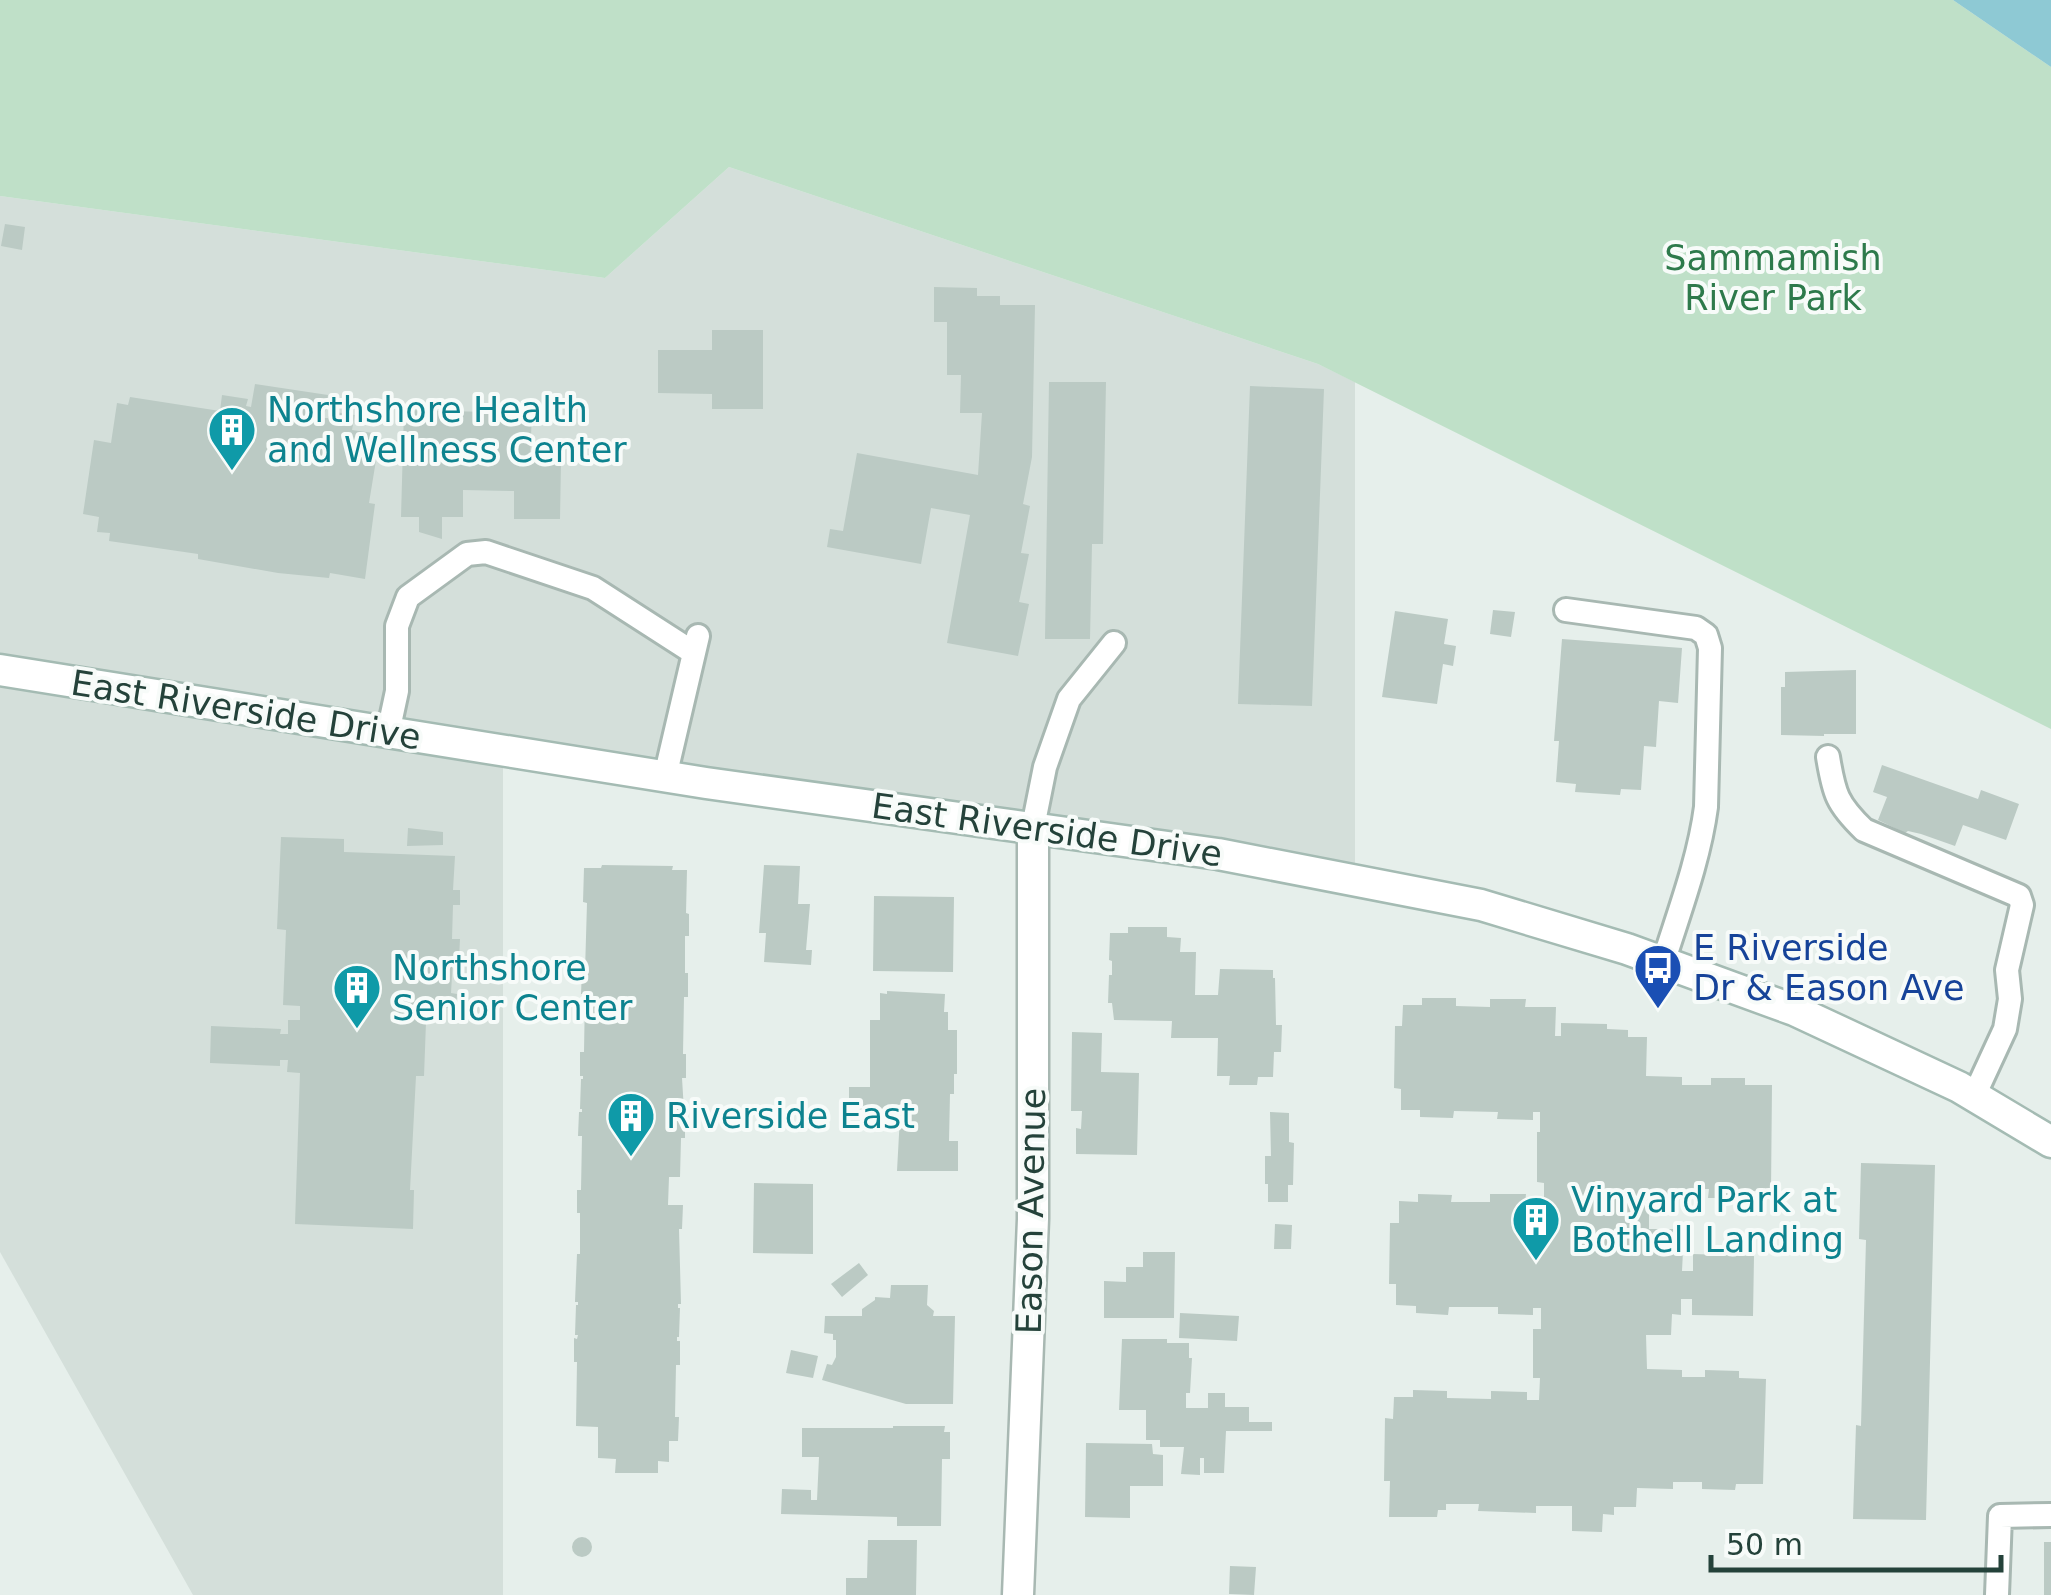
<svg xmlns="http://www.w3.org/2000/svg" width="2051" height="1595" viewBox="0 0 2051 1595" font-family="'DejaVu Sans',sans-serif">
	<style>
		.built { fill: #d4dfda }
		.green { fill: #bfe0c8 }
		.water { fill: #8ec9d4 }
		.building { fill: #bbcac4 }
		.lines { fill: none; stroke-linecap: round; stroke-linejoin: round }
		.lane-casing { stroke: #a8b8b2; stroke-width: 28 }
		.street-casing { stroke: #a8b8b2; stroke-width: 35 }
		.secondary-casing { stroke: #a4bbb3; stroke-width: 35 }
		.lane { stroke: #fff; stroke-width: 22 }
		.street { stroke: #fff; stroke-width: 30 }
		.secondary { stroke: #fff; stroke-width: 30 }
		.labels { text-anchor: middle; dominant-baseline: central; stroke-width: 8; stroke-linejoin: round; paint-order: stroke }
		.park-label { font-size: 35px; fill: #2d7a4b; stroke: #f7fbf9 }
		.culture-label { font-size: 35px; fill: #0d838f; stroke: #f7fbf9; text-anchor: start }
		.street-label { font-size: 35px; fill: #24423a; stroke: #f7fbf9 }
		.transit-label { font-size: 35px; fill: #164399; stroke: #f7fbf9; text-anchor: start }
	</style>
	<rect width="100%" height="100%" fill="#e6efeb"/>
	<path class="built" d="M729,167L1318,364L1355,382V889L503,752V1595H193L0,1252V196L605,278Z"/>
	<path class="green" d="M0,0H1953L2051,67V729L1318,364L729,167L605,278L0,196Z"/>
	<path class="water" d="M1953,0H2051V67Z"/>
	<path class="building" d="M5,224L25,227L22,250L1,246Z
		M934,287L977,288V296H1000V305H1035L1032,457L1023,504L1030,506L1021,553L1029,554L1019,602L1029,604L1018,656L947,643L970,515L931,508L921,564L827,547L830,529L843,531L857,453L978,475L982,413H960L961,375H947V322H934Z
		M712,330H763V409H712V394L658,393V350H712Z
		M1049,382H1106L1103,544H1092L1090,639H1045Z
		M255,384L328,395L324,418H328L329,411L355,415L352,430L373,433L372,441L379,442L369,503L375,504L365,579L330,573L329,578L278,573L198,559V554L109,541L110,533L97,532L99,517L83,514L94,440L111,443L117,403L128,405L130,397L220,411L222,395L248,399L246,406L251,407Z
		M1250,386L1324,389L1312,706L1238,704Z
		M404,410L532,413L530,459L561,460L560,519H514V491L463,490V517H442V539L419,532V517H401Z
		M1493,610L1515,612L1511,637L1490,634Z
		M1395,611L1448,619L1444,644L1456,646L1453,666L1443,664L1437,704L1382,697Z
		M1562,639L1682,648L1678,703L1659,701L1656,747L1644,746L1641,790L1621,789L1620,795L1575,792L1576,784L1556,782L1559,741H1554Z
		M1856,670V734H1824V736L1781,735V687H1785V672Z
		M1882,765L1978,799L1981,790L2019,804L2006,840L1963,825L1955,846L1921,834L1908,831L1905,833L1878,820L1887,797L1873,792Z
		M408,828L443,832V845L407,846Z
		M281,837L344,839V852L455,856L453,890H460V905H453L452,939H460L459,959L453,958L451,993L457,994L456,1008L417,1007V1022H426L424,1076H416L410,1190H414L413,1229L295,1224L300,1073L287,1072L288,1060H280V1066L210,1063L211,1026L281,1029L280,1034H288V1020H300V1006L283,1005L286,930L277,929Z
		M602,865L673,866L672,870H687L686,913L689,914V936H685V973H688V997H684L683,1054H686V1078H682L684,1111H682V1114H685V1138H681L680,1177H669L668,1205H683L682,1229H679L681,1304H678V1308H680L679,1337H677V1341H680V1365H676L675,1417H679L678,1441H669V1462L658,1461V1473H615L616,1459L598,1458V1427L576,1426L577,1362H574V1338L577,1339L578,1335H575L576,1305H578V1302H575L577,1254H580V1213H577V1190H581L582,1136H578L579,1112H582V1109H580L581,1079H583V1076H580V1052H584L585,994H581L582,970L585,971L587,903L583,902L584,868H601Z
		M764,865L800,866L798,904H810L806,950H812L811,965L764,962L766,933H759Z
		M874,896L954,897L953,972L873,971Z
		M1128,927H1167V937L1181,938L1180,952H1196L1195,995H1218L1220,969L1273,970V978H1275L1276,1025H1282L1281,1052H1274L1273,1077H1258L1257,1085H1229L1230,1076H1217L1218,1038H1171L1172,1021L1114,1020L1112,1003H1108L1109,975H1112V961L1109,960L1110,933H1128Z
		M887,991L945,994L944,1012H948V1030H957V1074H954V1094H950L949,1141H958V1171H897L900,1116L849,1115V1087H870V1020H880V993L887,994Z
		M1422,998H1456V1006L1490,1007V999H1526L1525,1007H1556L1555,1036H1561V1023L1607,1024V1029L1628,1030V1037H1647L1646,1076L1682,1077V1085H1711V1078H1745V1085H1772L1771,1191H1743L1742,1198H1708L1709,1189H1687V1197L1649,1196V1229H1674L1673,1251H1683L1682,1271H1693V1254L1754,1256L1753,1316L1692,1315V1299H1681V1315L1672,1314L1671,1335H1646L1647,1369L1682,1370V1377H1705V1370L1739,1371V1378L1766,1379L1763,1484H1736L1735,1490L1702,1489V1482H1673V1489L1637,1488L1636,1507H1614V1515L1603,1514L1602,1532L1572,1531V1506H1536V1513L1478,1511L1479,1504H1446V1510H1438L1437,1517H1389L1390,1481H1384L1385,1418L1393,1419L1394,1397H1413V1390L1447,1391V1398L1491,1399V1391L1527,1392V1400H1539L1540,1378H1533V1329H1541V1308H1533V1315L1498,1314V1307H1449L1448,1315L1416,1313V1306L1396,1305V1284H1389L1390,1223H1399V1201L1418,1202V1194L1452,1195L1451,1202H1490V1194H1526L1525,1203H1544V1183L1537,1182V1132H1540V1112H1533V1120L1497,1119L1498,1112L1454,1111L1453,1118L1420,1117V1110H1401V1089L1394,1088L1395,1026H1402L1403,1005H1422Z
		M1072,1032L1102,1033L1101,1072L1139,1073L1137,1155L1076,1154V1128L1081,1129L1082,1111H1071Z
		M1270,1112L1289,1113V1142L1294,1143L1293,1185H1288V1202H1268V1184H1265V1156H1271Z
		M1861,1163L1935,1165L1926,1520L1853,1519L1856,1425L1861,1426L1866,1240L1859,1239Z
		M754,1183L813,1184V1254L753,1253Z
		M1275,1224L1292,1225L1291,1249H1274Z
		M1143,1252H1175L1174,1318H1104V1281L1126,1282V1267H1143Z
		M859,1263L868,1275L842,1297L831,1284Z
		M891,1285H928L927,1305L934,1311L933,1316H955L953,1404H906L822,1380L827,1364L832,1365L836,1357V1340H833V1334L824,1333L825,1316H862V1309L875,1300V1297L890,1298Z
		M1180,1313L1239,1316L1237,1341L1179,1338Z
		M1122,1339H1167V1343H1189V1358H1192L1190,1393H1186V1408H1208V1393H1225V1407H1249V1422H1272V1431H1226L1224,1473H1204V1458H1200V1475L1181,1474L1184,1447H1160V1440H1146V1410H1119Z
		M791,1350L818,1356L813,1378L786,1373Z
		M893,1426H945L944,1432H950V1459H942L941,1526H897V1517L781,1514L782,1489L811,1490V1500H817L819,1457H802V1428H893Z
		M1086,1443L1152,1444L1153,1454L1163,1455V1486H1130V1518L1085,1517Z
		M572 1547a10 10 0 1 1 20 0a10 10 0 1 1-20 0Z
		M868,1540H917L916,1595H846V1578H867Z
		M2044,1542H2051V1595H2044Z
		M1230,1566L1256,1567L1254,1595L1229,1594Z"/>
	<g class="lines">
		<g class="lane-casing">
			<path id="lane" d="M1566,610L1696,628L1706,635L1710,648L1706,807C1699,860 1679,912 1663,963
				M388,733L397,691V626L408,597L467,554L486,552L593,588L694,653
				M1828,757C1834,794 1837,804 1864,830L2019,896L2022,905L2007,970L2010,999L2005,1029L1974,1096
				M665,777L698,636
				M1033,827L1045,767L1069,699L1114,643
				M1997,1595L2000,1516L2051,1515"/>
		</g>
		<g class="street-casing">
			<path id="street" d="M1018,1595L1033,1219V827"/>
		</g>
		<g class="secondary-casing">
			<path id="secondary" d="M0,670L706,783L1218,854L1481,905L1627,949L1794,1010L1959,1087L2051,1142"/>
		</g>
		<use href="#lane" class="lane"/>
		<use href="#street" class="street"/>
		<use href="#secondary" class="secondary"/>
	</g>
	<defs>
		<g id="building-pin" transform="scale(2.5)"><path d="M0 17L-7.5 6A9.5 9.5 0 1 1 7.5 6Z" fill="#0f9aa8" stroke="#f7fbf9"/><path d="M-4-6H4V6H1V3H-1V6H-4ZM-2.5-4.3h1.7v1.8h-1.7ZM.8-4.3h1.7v1.8H.8ZM-2.5-1h1.7V.8h-1.7ZM.8-1h1.7V.8H.8Z" fill="#fff"/></g>
		<g id="bus-pin" transform="scale(2.5)"><path d="M0 17L-7.5 6A9.5 9.5 0 1 1 7.5 6Z" fill="#1a4fb4" stroke="#f7fbf9"/><path d="M-5-6H5V4H4V6H2V4H-2V6H-4V4H-5ZM-3.5-4V0h7V-4ZM-3.5 1.2v1.5H-2V1.2ZM2 1.2v1.5H3.5V1.2Z" fill="#fff"/></g>
	</defs>
	<g fill-rule="evenodd">
		<use href="#building-pin" x="232" y="430"/>
		<use href="#bus-pin" x="1658" y="968"/>
		<use href="#building-pin" x="357" y="988"/>
		<use href="#building-pin" x="631" y="1116"/>
		<use href="#building-pin" x="1536" y="1220"/>
	</g>
	<g class="labels">
		<g class="park-label">
			<text x="1773" y="258">Sammamish<tspan x="1773" dy="40">River Park</tspan></text>
		</g>
		<g class="culture-label">
			<text x="267" y="410">Northshore Health<tspan x="267" dy="40">and Wellness Center</tspan></text>
			<text x="392" y="968">Northshore<tspan x="392" dy="40">Senior Center</tspan></text>
			<text x="666" y="1116">Riverside East</text>
			<text x="1571" y="1200">Vinyard Park at<tspan x="1571" dy="40">Bothell Landing</tspan></text>
		</g>
		<g class="street-label">
			<text transform="translate(246 710) rotate(9)">East Riverside Drive</text>
			<text transform="translate(1047 830) rotate(8)">East Riverside Drive</text>
			<text transform="translate(1031 1211) rotate(-89)">Eason Avenue</text>
		</g>
		<g class="transit-label">
			<text x="1693" y="948">E Riverside<tspan x="1693" dy="40">Dr &amp; Eason Ave</tspan></text>
		</g>
	</g>
	<path d="M1711 1555v15h290v-15" fill="none" stroke="#24423a" stroke-width="5"/>
	<text x="1726" y="1555" font-size="30" fill="#24423a" stroke="#f7fbf9" stroke-width="8" paint-order="stroke">50 m</text>
</svg>
